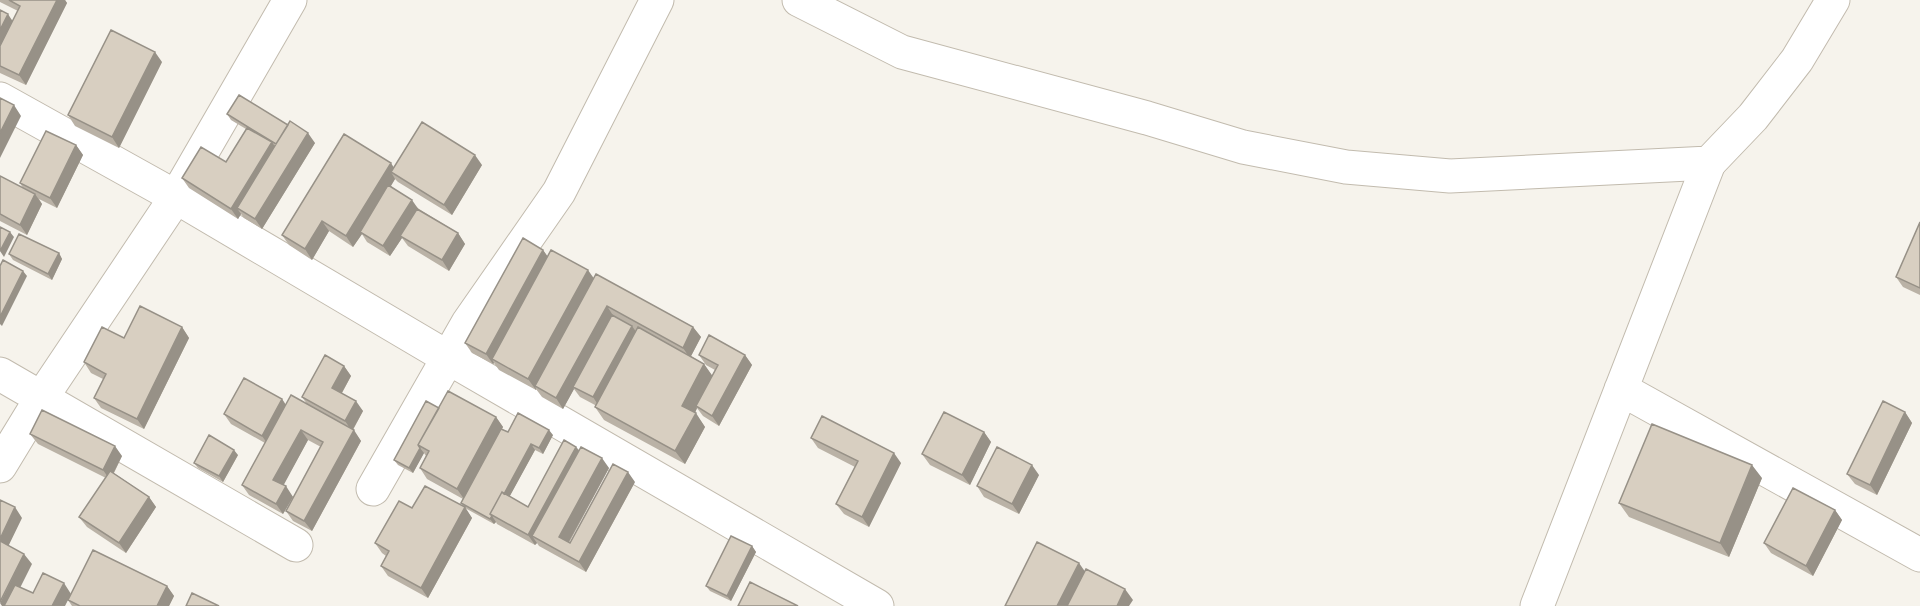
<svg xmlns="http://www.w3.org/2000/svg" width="1920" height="606" viewBox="0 0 1920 606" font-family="Rubik,sans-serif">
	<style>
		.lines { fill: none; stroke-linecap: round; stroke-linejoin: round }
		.minor-casing { stroke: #c2bbae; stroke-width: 35 }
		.tertiary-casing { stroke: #c2bbae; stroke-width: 35 }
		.minor { stroke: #fff; stroke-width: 33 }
		.tertiary { stroke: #fff; stroke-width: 33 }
		.wall { fill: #bab2a6 }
		.shaded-wall { fill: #979187 }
		.building { fill: #d8cfc1; stroke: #979187; stroke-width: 1.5 }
	</style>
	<rect width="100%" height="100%" fill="#f6f3ec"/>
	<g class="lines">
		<g class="minor-casing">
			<path id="minor" d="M0,99L176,197L447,357L877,606
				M0,374L296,545
				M1621,389L1920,555
				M0,466L42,397L176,197L290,0
				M373,489L468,323L559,192L657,0
				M1537,606L1709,163"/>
		</g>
		<g class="tertiary-casing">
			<path id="tertiary" d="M799,0L902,52L1147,118L1243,147L1346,167L1450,176L1709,163L1753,117L1797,60L1833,0"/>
		</g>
		<use href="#minor" class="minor"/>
		<use href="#tertiary" class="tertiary"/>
	</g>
	<path class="wall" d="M0,0H65L67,3L26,85L0,73V10L13,21L18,11L0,2Z
		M162,62L119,148L75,126L68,115Z
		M227,114L315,143L262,229L244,218L241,214L238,219L189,188L182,178L226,162L246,129L231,120Z
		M76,145L83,155L57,208L39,199L42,204L27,235L0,221V176L23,188L20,183Z
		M482,165L452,215L398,182L395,179L391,186L419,209L458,233L465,244L449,271L408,246L402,238L390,256L367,242L362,234L353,247L329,231L312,260L289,245L282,235L394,167Z
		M1920,222V295L1903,287L1896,277Z
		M543,250L548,257L693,327L701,337L691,356L704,364L712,376L715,370L706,365L699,355H745L752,365L719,426L703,416L697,408L695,413L705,427L685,464L604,420L595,407V405L580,397L574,389L563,409L542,397L536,389V390L499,370L494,363L493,364L472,353L465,343Z
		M59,253L62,259L52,280L13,260L9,254Z
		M182,327L189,338L144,429L101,408L94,398L103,379L91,373L84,362L124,338Z
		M344,366L351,376L342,393L363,411L353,430L361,441L312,531L293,521L286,511L321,447L308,440L283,485L293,497L283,514L249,495L242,485L265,443L231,424L224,414L282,399L286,405L307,404L302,397Z
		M439,408L496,417L503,427L502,429L508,432L553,435L543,454L535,450L509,497L528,507L576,447L579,450L609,468L569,543H570L635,482L586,572L539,546L537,543L535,545L497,524L496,522L494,524L465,508L472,518L428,598L388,576L381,566L386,556L382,553L375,543L412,508L464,507L461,503L463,499L427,479L420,468L426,456L424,453L413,473L398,465L394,460Z
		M1905,412L1912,423L1877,495L1855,484L1847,474Z
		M984,432L991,442L970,485L930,465L922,454Z
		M30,434L122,456L114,473L149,497L156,507L126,553L87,527L79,517L106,478L38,444Z
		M811,438L901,463L869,527L844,514L836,504L855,467L818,448Z
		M238,455L223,482L198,468L194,463Z
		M1039,475L1019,514L984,497L977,486Z
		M1762,478L1729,557L1629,517L1619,503Z
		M1835,510L1842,520L1813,576L1771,553L1764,543Z
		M752,546L756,552L731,601L710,591L706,586Z
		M167,586L174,596L169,606H72L68,600Z"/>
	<path class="shaded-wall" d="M57,0H65L67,3L26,85L19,75Z
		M8,14L15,25L0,55V30Z
		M155,52L162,62L119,148L112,137Z
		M14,105L21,116L0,158V133Z
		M308,133L315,143L262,229L255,219Z
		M272,142L279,153L237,208L241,214L238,219L231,209Z
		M76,145L83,155L57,208L50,198Z
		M475,155L482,165L452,215L444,205Z
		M391,163L398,174L391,172L395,179L362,233L360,232L362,234L353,247L346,236Z
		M35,194L42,204L27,235L20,225Z
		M412,200L419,210L400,236L402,238L390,256L383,246Z
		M322,221L329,231L312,260L305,249Z
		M10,232L14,237L4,257L0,251Z
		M458,233L465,244L449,271L442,260Z
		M543,250L550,260L492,359L494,363L493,364L486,354Z
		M59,253L62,259L52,280L48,274Z
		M588,270L595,280L535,386L536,389V390L528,379Z
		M23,271L27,276L2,326L0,324V317Z
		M607,306L614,317L573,387L574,389L563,409L556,398Z
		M632,326L639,336L600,408L593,397Z
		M182,327L189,338L144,429L137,419Z
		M693,327L701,337L690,358L683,348Z
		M745,355L752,365L719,426L712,416Z
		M704,364L714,378L696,406L697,408L692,420L682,406Z
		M344,366L351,376L339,398L332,388Z
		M282,399L289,410L269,446L262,436Z
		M356,401L363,411L352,431L345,421Z
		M1905,412L1912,423L1877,495L1870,485Z
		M696,413L705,427L685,464L675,451Z
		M496,417L503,427L464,499L457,489Z
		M301,430L308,440L281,490L273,480Z
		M354,430L361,441L312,531L304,521Z
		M549,430L553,435L543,454L539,448Z
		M984,432L991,442L970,485L962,475Z
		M531,444L535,450L498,518L492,515Z
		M115,446L122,456L110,480L103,470Z
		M576,447L584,457L532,536L537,543L535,545L528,535Z
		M420,448L424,453L413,473L409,468Z
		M234,450L238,455L223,482L219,476Z
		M894,453L901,463L869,527L862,517Z
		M602,458L609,468L566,547L559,537Z
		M1032,465L1039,475L1019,514L1012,504Z
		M1752,465L1762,478L1729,557L1720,543Z
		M628,472L635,482L586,572L579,562Z
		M286,486L293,497L283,514L276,504Z
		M149,497L156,507L126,553L119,543Z
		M15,507L22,518L6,551L0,542V539Z
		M465,507L472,518L428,598L421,588Z
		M1835,510L1842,520L1813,576L1806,566Z
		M492,516L496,522L494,524L490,519Z
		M752,546L756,552L731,601L727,596Z
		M24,554L32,564L11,606H2L0,603Z
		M1079,563L1086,573L1070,606H1057Z
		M64,583L71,594L65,606H52Z
		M167,586L174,596L169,606H157Z
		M1125,589L1133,600L1129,606H1117Z"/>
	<path class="building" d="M9,0H57L19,75L0,66V46L20,6Z
		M0,10L8,14L0,30Z
		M111,30L155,52L112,137L68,115Z
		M239,95L288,125L276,144L227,114Z
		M0,98L14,105L0,133Z
		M290,121L308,133L255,219L237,208Z
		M422,122L475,155L444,205L391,172Z
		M247,128L272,142L231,209L182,178L201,147L226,162Z
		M46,131L76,145L50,198L20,183Z
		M344,134L391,163L346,236L322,221L305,249L282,235Z
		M0,176L35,194L20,225L0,214Z
		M388,185L412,200L383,246L360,232Z
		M417,209L458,233L442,260L400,236Z
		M1920,222V288L1896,277Z
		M0,227L10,232L0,251Z
		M19,234L59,253L48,274L9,254Z
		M523,238L543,250L486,354L465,343Z
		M551,250L588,270L528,379L492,359Z
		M3,260L23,271L0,317V266Z
		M596,274L693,327L683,348L607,306L556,398L535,386Z
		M140,306L182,327L137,419L94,398L106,374L84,362L102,327L124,338Z
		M612,315L632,326L593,397L573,387Z
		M638,327L704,364L682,406L696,413L675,451L595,407Z
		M709,335L745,355L712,416L696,406L718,365L699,355Z
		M325,355L344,366L332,388L356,401L345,421L302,397Z
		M244,378L282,399L262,436L224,414Z
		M448,391L496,417L457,489L420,468L429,451L418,445Z
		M291,395L354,430L304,521L286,511L323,442L301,430L273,480L286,486L276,504L242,485Z
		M426,401L439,408L418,445L420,448L409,468L394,460Z
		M1883,401L1905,412L1870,485L1847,474Z
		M42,410L115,446L103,470L30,434Z
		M944,412L984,432L962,475L922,454Z
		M518,413L549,430L539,448L531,444L504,494L502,492L490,514L492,516L490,519L461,503L501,429L508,432Z
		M822,416L894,453L862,517L836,504L858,461L811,438Z
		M1652,424L1752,465L1720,543L1619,503Z
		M209,435L234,450L219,476L194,463Z
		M564,440L576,447L528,535L490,514L502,492L528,507Z
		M581,447L602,458L559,537L570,543L613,464L628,472L579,562L532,536Z
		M997,447L1032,465L1012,504L977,486Z
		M110,471L149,497L119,543L79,517Z
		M425,486L465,507L421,588L381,566L389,551L375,543L399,501L412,508Z
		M1793,488L1835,510L1806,566L1764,543Z
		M0,500L15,507L0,539Z
		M731,536L752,546L727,596L706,586Z
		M0,541L24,554L0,602Z
		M1037,542L1079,563L1057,606H1005Z
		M93,550L167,586L157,606H80L68,600Z
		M1086,569L1125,589L1117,606H1067Z
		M43,573L64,583L52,606H4L15,585L33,593Z
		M750,582L798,606H738Z
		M192,593L219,606H186Z"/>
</svg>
